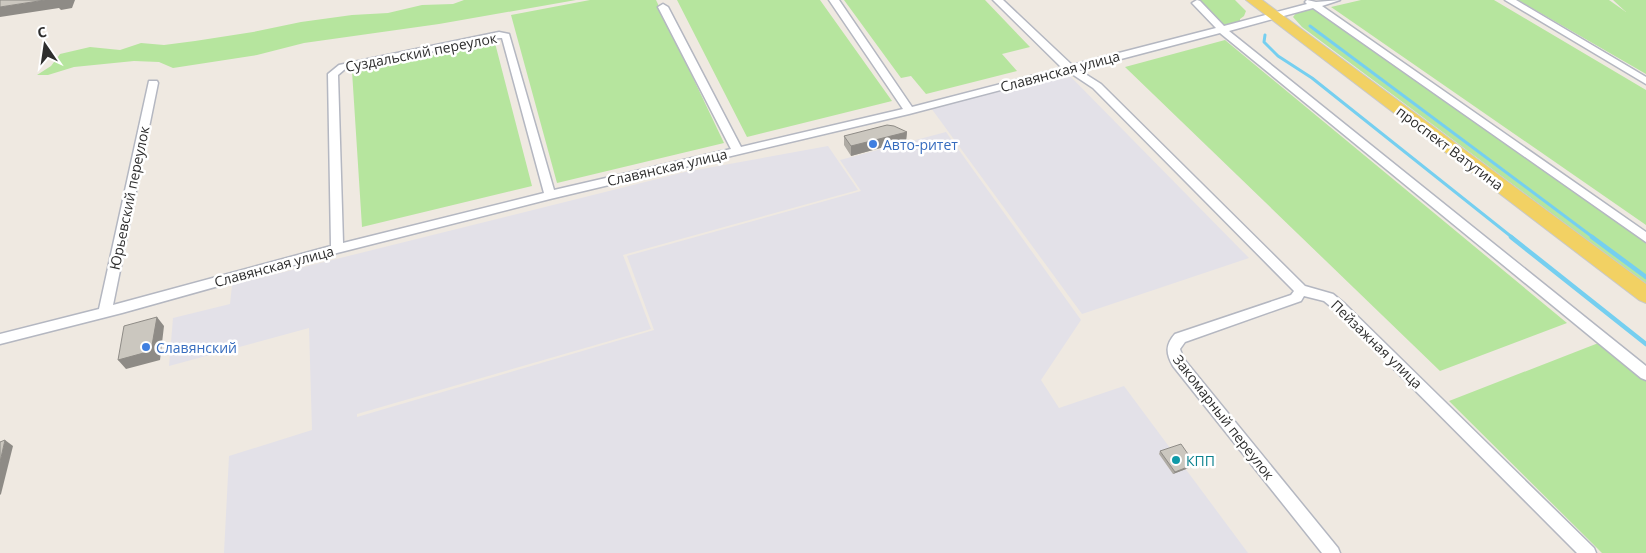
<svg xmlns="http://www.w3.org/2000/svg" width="1646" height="553" viewBox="0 0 1646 553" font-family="'Open Sans',sans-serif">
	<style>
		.industrial { fill: #e3e1e8 }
		.green { fill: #b6e59e }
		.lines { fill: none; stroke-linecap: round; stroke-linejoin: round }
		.stream-far1 { stroke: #75cff0; stroke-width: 3 }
		.stream { stroke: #75cff0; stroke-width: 4.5 }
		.minor-casing { stroke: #b4b7c1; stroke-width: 3 }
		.primary-casing { stroke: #c9c9c9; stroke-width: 2 }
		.minor { fill: #fff; fill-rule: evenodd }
		.primary { fill: #f2d163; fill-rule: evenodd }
		.wall { fill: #afaba4 }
		.shaded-wall { fill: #8e8b86 }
		.building { fill: #cbc7bf; stroke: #8e8b86 }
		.shop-dot { fill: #3f7fe0; stroke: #fff; stroke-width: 2 }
		.culture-dot { fill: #0f9aa8; stroke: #fff; stroke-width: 2 }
		.labels { text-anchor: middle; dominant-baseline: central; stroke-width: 5; stroke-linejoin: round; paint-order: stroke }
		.street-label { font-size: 14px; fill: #2e2e2e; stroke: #fff }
		.shop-label { font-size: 14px; fill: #366cbe; stroke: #fff; text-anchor: start }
		.culture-label { font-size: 14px; fill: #0d838f; stroke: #fff; text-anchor: start }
	</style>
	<rect width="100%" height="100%" fill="#efe9e1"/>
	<path class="industrial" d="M1069,75L1249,258L1082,314L931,108Z
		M946,132L1081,320L1041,380L1059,408L1124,386L1248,553H224L229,456L312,430L309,328L169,366L173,318L230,304L232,285L685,172L828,146L858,190L623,255L651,329L357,414V417L654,330L627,256L861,191L840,160Z"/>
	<path class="green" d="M464,0H576L439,24L304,43L257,55L173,68L159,62L134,61L74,67L48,75H37L51,66L60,54L90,47L120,50L141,43L164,45L195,41L253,32L301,22L352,15L388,13L422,5L453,4Z
		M590,0H656L724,143L557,183L511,15Z
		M677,0H820L892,101L747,137Z
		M844,0H985L1030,47L1002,54L1017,71L926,94L911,76L901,78Z
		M1194,0H1235L1246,11L1244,16L1240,19V21L1222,26L1206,8Z
		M1361,0H1494L1646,90V225L1331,7Z
		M1518,0H1609L1626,12L1613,0H1646V74Z
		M1324,7L1646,232V284L1302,27L1293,17L1297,12Z
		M1225,40L1567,323L1440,371L1125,67Z
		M495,43L532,186L362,227L352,71Z
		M1601,342L1646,380V553H1602L1449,401Z"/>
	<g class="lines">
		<path class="stream-far1" d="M1310,26L1594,238
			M1265,35L1264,42L1278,56L1312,78L1513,238"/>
		<path class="stream" d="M1511,237L1646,344
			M1592,237L1646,277"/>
		<g class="minor-casing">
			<path id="minor" d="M829,0H839L912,107L1062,68L993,0H1003L1072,65L1216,28L1192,3L1197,0L1200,1L1224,26L1307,4L1305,2L1307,0L1316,2L1340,0L1322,6L1646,232V242L1313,8L1229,31L1646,366V380L1641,378L1220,33L1079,70L1101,84L1305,286L1333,294L1345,304L1594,548L1596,553H1577L1335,310L1324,301L1304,296L1301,301L1185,342L1180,349L1183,358L1338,548L1340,553H1322L1173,366C1166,354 1165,345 1175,334L1291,295L1294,291L1093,88L1069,72L909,114L550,199L337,253L122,313L0,344V334L99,309L149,81H157L158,83L113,305L331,246L328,74L339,65L499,32L509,34L554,190L731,149L658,7L663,4L668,7L741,147L903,109ZM499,38H502L544,193L343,243L338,75L345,69Z
				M1505,0H1516L1646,77V84Z"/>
		</g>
		<g class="primary-casing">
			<path id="primary" d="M1246,0H1262L1646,284V303L1639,300Z"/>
		</g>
		<use href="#minor" class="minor"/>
		<use href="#primary" class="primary"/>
	</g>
	<path class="wall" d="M907,132L906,141L851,156L844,145V136Z
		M1160,451L1195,464L1194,466L1173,474L1159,454Z"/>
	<path class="shaded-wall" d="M45,0H75L72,8L61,10L59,8L0,17V7Z
		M907,132L906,141L851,156V146Z
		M157,317L164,326L160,360L126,369L118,360Z
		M5,440L13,446L1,494L0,495V462Z
		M1195,464L1194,466L1173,474L1175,472Z"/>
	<path class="building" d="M0,0H45L0,7Z
		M887,125L894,126L907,132L851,146L844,136Z
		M157,317L151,351L118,360L124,326Z
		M5,440L0,462V442Z
		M1181,444L1195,464L1175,472L1160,451Z"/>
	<g class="shop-dot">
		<circle cx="873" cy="144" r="5"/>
		<circle cx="146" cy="347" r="5"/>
	</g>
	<circle class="culture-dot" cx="1176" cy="460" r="5"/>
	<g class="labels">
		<g class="street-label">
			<text transform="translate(421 52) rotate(-11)">Суздальский переулок</text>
			<text transform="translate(1060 71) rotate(-15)">Славянская улица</text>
			<text transform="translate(1450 148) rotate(37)">проспект Ватутина</text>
			<text transform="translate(667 167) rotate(-13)">Славянская улица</text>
			<text transform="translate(129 198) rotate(-78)">Юрьевский переулок</text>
			<text transform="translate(274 266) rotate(-15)">Славянская улица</text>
			<text transform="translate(1377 344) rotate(44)">Пейзажная улица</text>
			<text transform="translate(1224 417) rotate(52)">Закомарный переулок</text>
		</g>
		<g class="shop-label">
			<text x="883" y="144">Авто-ритет</text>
			<text x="156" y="347">Славянский</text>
		</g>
		<g class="culture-label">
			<text x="1186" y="460">КПП</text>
		</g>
	</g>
	<g transform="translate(45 45) rotate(347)" stroke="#ffffff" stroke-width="4" paint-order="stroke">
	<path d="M0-4L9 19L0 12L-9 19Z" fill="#2e2e2e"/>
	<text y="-8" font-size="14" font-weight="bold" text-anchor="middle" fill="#2e2e2e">С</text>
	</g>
</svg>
